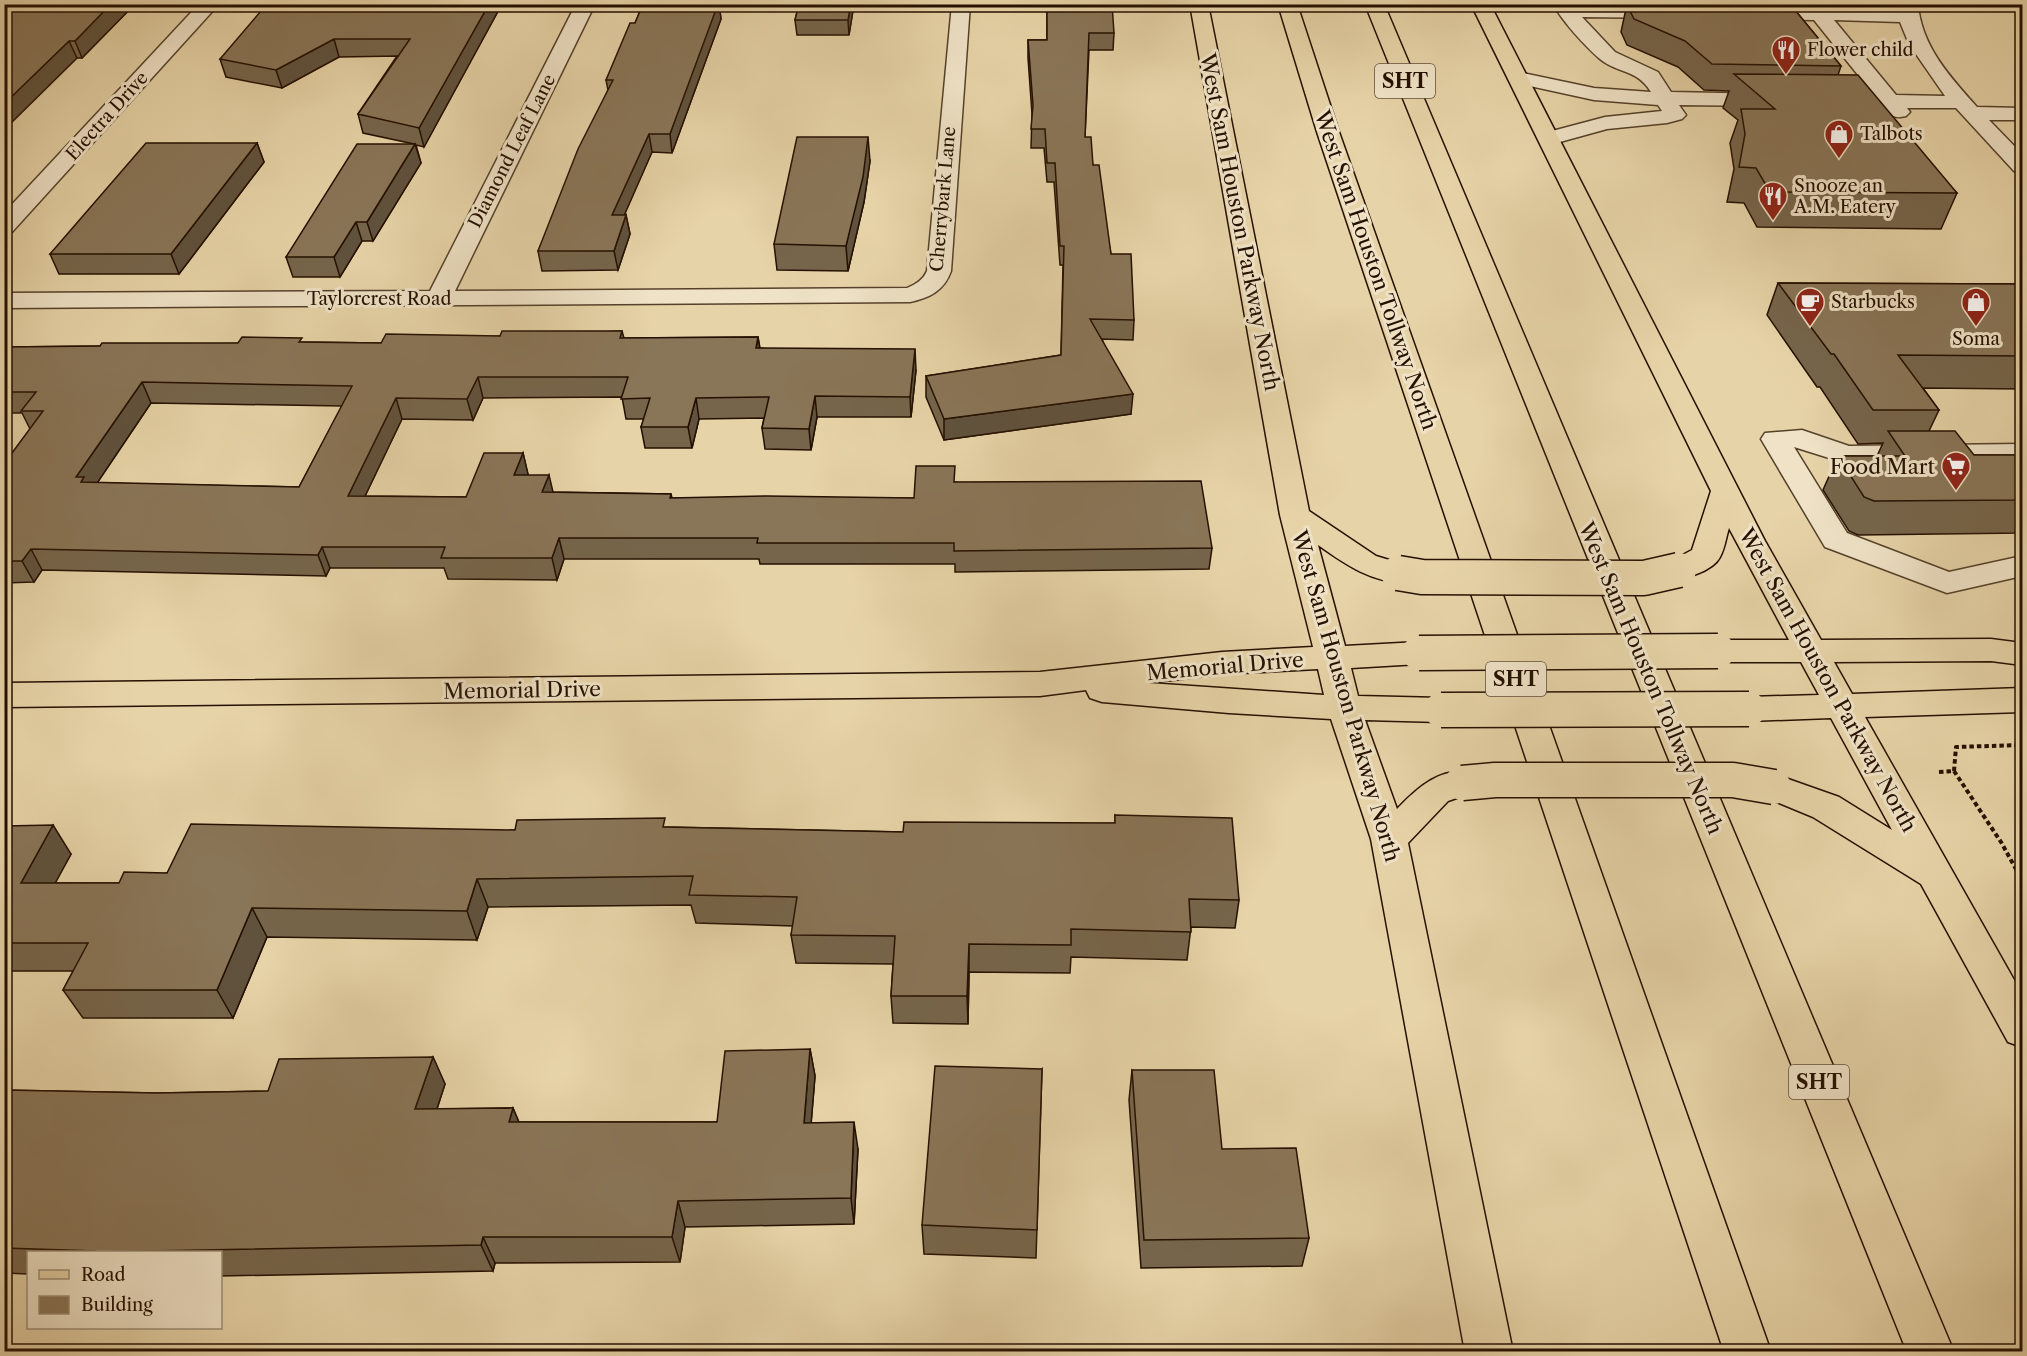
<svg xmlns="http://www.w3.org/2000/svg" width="2027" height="1356" viewBox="0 0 2027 1356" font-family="'Libre Caslon Text',serif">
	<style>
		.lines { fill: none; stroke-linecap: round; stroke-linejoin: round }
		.minor-casing { stroke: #55412a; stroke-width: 3 }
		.major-casing { stroke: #251000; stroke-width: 3 }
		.highway-casing { stroke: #251000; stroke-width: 3 }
		.path { stroke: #251000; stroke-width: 4; stroke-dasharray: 4.5 3; stroke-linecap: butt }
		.minor { fill: #efe2c6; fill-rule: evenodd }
		.major { fill: #e6d3a7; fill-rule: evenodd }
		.highway { fill: #e6d3a7; fill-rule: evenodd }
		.major-bridge-casing { stroke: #251000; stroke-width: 37; stroke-linecap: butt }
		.major-bridge { stroke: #e6d3a7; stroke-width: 34 }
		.wall { fill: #76654b; stroke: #251000; stroke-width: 1.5; fill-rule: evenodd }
		.shaded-wall { fill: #60523d; stroke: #251000; stroke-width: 1.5 }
		.building { fill: #897557; stroke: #251000; stroke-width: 1.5; fill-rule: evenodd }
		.labels { text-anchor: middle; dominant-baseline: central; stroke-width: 6; stroke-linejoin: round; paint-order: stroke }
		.far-poi-label { font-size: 18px; fill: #251000; stroke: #efe2c6; text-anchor: start }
		.far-street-label { font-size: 18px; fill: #251000; stroke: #efe2c6 }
		.shield { fill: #efe2c6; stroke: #624f3b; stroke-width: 1.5 }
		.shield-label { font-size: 20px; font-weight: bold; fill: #251000 }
		.street-label { font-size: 21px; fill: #251000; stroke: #efe2c6 }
		.poi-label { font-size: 21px; fill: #251000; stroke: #efe2c6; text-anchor: end }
	</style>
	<rect width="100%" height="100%" fill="#e6d3a7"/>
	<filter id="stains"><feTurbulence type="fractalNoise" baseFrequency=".00333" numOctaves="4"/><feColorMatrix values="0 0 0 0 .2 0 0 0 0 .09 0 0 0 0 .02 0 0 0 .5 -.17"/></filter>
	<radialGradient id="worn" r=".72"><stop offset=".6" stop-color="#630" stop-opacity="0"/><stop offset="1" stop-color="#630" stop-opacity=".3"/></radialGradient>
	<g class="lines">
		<g class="minor-casing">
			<path id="minor" d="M199,4H219L12,232L4,234V213Z
				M576,4H595L455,291L907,288C916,284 923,280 927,271L952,4H970L951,271C944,291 929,298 910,302L4,308V293L430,291Z
				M1553,4L1677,8L1679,12L1677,16L1670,18L1582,17L1615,52L1658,72L1671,92L1770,94L1777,96L1780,100L1777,104L1770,106L1679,105L1686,115L1682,119L1667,123L1607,129L1549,145L1541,144L1538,139L1541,134L1605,117L1662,111L1658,105L1594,100L1511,82L1508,78L1511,74L1518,72L1594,88L1651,92C1636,68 1618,74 1600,59C1585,46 1563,22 1553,4Z
				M1900,4H1918C1921,46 1951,78 1977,107L2022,108V120H1989L2022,154V173L2014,171L1956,108H1907L1910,112L1906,116C1895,119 1891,116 1884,108L1829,105L1826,101L1829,97L1874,95L1814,20L1751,19L1744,17L1742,13L1744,9L1751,7L1900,10ZM1834,20L1900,22L1909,44L1945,96L1896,95Z
				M1802,430L1849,446L2022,444V462L2014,461L1845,463L1794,447L1847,533L1949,572L2022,556V576L1947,593L1825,547L1761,439L1765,433Z"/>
		</g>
		<g class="major-casing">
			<path id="major" d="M1190,4H1208L1309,511L1376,556L1409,566L1413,573L1409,580C1378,588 1342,562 1318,545L1345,646L1419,642L1430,645L1435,653L1430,661L1419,664L1351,668L1358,696L1441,698L1453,702L1458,710L1453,718L1441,722L1365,720L1397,809C1417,788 1443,764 1474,774L1480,783L1474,792L1448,801L1408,843L1513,1352H1465L1371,839L1331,719L1229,713L1102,702L1090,698L1086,690L1040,696L4,707V683L1040,672L1222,652L1313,647L1280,515ZM1318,669L1324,695L1148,683L1222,674Z
				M1471,4H1490L1765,541L1821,640L1991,639L2022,643V665L1991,661L1834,662L1852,694L2022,688V712L1865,717L2022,994V1047L2008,1042L1921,884L1813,817L1762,796L1756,787L1762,778L1774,774L1839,797L1892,830L1831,718L1749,721L1737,717L1732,709L1737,701L1749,697L1819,695L1801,662H1718L1707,659L1702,651L1707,643L1718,640H1789L1729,528C1726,537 1725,548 1720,557C1713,571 1683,581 1668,577L1664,570L1668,563L1692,550L1711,491Z"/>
		</g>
		<g class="highway-casing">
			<path id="highway" d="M1278,4H1297L1339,132L1771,1352H1724L1317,132Z
				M1365,4H1384L1954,1352H1907Z"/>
		</g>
		<path class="path" d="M1954,771L2001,842L2022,880
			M1939,772L1954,771L1956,747L2022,745"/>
		<use href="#minor" class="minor"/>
		<use href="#major" class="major"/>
		<use href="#highway" class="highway"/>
		<g class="major-bridge-casing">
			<path id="major-bridge" d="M1398,573L1422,577L1644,578L1679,570
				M1419,653L1718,651
				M1441,710L1749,709
				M1462,783L1495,780H1733L1774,787"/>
		</g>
		<use href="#major-bridge" class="major-bridge"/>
	</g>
	<path class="wall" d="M4,4H135L82,58H77Z
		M502,4L424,147L416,145L421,163L373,241H362L340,277H293L286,257L414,144L363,133L358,114L397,56L339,57L282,88L226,77L220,59Z
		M643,4H719L721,19L672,153L652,152L624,215H626L630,234L618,270L542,271L538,251L608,90L606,80L635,23Z
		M799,4H854L849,35H797L795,20Z
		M1047,4L1114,33L1113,50H1089L1085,137L1093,165L1111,254L1134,320L1133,340L1102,339L1131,414L944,440L926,397V376L1061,355L1063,265H1060L1054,182H1047L1044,148H1031L1032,114L1028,58V40H1047Z
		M1627,4H1790L1841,66L1838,75L1957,193L1941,229L1757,227L1744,203L1727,202L1734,169L1730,143L1738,120L1723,108L1729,91L1704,90L1678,67L1627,45L1621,32Z
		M257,143L264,162L179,274H59L50,254Z
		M870,161L864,202L848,271L777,270L774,244Z
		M1778,283L2022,284V389L1923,388L1939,410L1929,431L1974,455H2022V533L1858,535L1849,531L1823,490L1838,456H1877L1883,443L1858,444L1820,387H1817L1767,315Z
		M622,331L624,338L758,337L760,348L916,370L911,417H817L811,450L765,449L762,428L764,418L699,419L692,448H645L641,427L644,419H626L622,397L483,398L473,420L402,419L365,496L466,497L523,453L528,475L553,492L671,494L672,498H914L956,482L1212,548L1209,569L955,572V564H760L759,559H564L557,580L448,579L444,568H330L326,576L42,570L34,582L4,583V464L30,429L22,413H4V347L100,346L303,342L381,343L500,336ZM151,403L342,406L299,487L97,483Z
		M1115,815L1239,900L1235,928L1191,927L1187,960L1071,957L1070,973L969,972L968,1024L893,1023L891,996L893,964L796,963L791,935L793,926L696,923L691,905L488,907L477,940L267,937L233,1018H83L63,990L73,971H4L5,826L71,854L55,883H119L167,873L515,830L667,827L903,832L1115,823Z
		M810,1049L815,1076L811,1123L858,1149L854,1224L685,1227L680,1262L495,1263L493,1271L220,1276V1252H28V1274L4,1273V1090L157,1093L268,1091L433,1057L445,1084L437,1109L513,1108L519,1122H717Z
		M1042,1069L1036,1258L924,1254L922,1225Z
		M1132,1070L1222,1149L1309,1238L1302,1266L1141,1268L1129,1100Z"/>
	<path class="shaded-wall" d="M111,4H135L82,58L75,41Z
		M489,4H502L424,147L419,128Z
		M712,4H719L721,19L672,153L670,134Z
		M851,4H854L849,35L848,20Z
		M334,39L339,57L282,88L276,70Z
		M69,41L77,58L4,130V104Z
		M649,134L652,152L616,234L612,215Z
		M868,137L870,161L864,202L848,271L846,246Z
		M257,143L264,162L179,274L171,254Z
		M415,144L421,163L373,241L367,222Z
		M626,215L630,234L618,270L614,251Z
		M356,222L362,241L340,277L334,257Z
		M758,337L761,357L756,348Z
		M915,349L916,370L911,417L910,397Z
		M478,377L483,398L473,420L467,399Z
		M142,382L151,403L91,492L76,477Z
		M1133,394L1131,414L944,440V419Z
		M815,396L817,417L811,450L809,429Z
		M396,398L402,419L355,517L348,496Z
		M696,398L699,419L692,448L688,427Z
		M523,453L528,474L520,496L514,475Z
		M549,475L554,496L542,492Z
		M559,538L564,559L557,580L552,558Z
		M322,547L330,568L326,576L318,555Z
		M31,549L42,570L34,582L22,561Z
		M53,825L71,854L40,911L21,883Z
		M477,879L488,907L477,940L467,911Z
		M252,908L267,937L233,1018L217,990Z
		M969,944V972L968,1024L967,996Z
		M810,1049L815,1076L809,1150L804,1123Z
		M433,1057L445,1084L428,1136L415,1109Z
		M513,1108L524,1135L509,1122Z
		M854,1122L858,1149L854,1224L851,1198Z
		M678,1201L685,1227L680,1262L672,1237Z
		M483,1237L495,1263L493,1271L481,1245Z"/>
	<path class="building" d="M4,4H111L75,41H69L4,104Z
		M267,4H489L419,128L358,114L410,39H334L276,70L220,59Z
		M643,4H718L670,134H649L612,215H626L614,251H538L578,149L613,80H606L630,23H635Z
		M799,4H851L848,20H795Z
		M1047,4H1112L1114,33H1089L1085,137H1091L1093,165H1099L1111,254H1131L1134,320L1090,319L1133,394L944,419L926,376L1061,355L1064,246H1060L1055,163H1047L1045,129H1031L1033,105L1028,40H1047Z
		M1628,4H1790L1841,66L1712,64L1685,41L1634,19L1628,7Z
		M1734,74L1858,75L1957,193L1770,192L1756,168L1739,167L1745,134L1741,109H1775Z
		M797,137H868L863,177L846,246L774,244Z
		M146,143H257L171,254H50Z
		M357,144H415L367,222H356L334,257H286Z
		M1778,283L2022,284V356L1898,355L1939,410H1873L1834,354H1831Z
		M502,331H622L620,338L758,337L756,348L915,349L910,397L815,396L809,429L762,428L769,397L696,398L688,427H641L650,398L621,399L628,377H478L467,399L396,398L348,496L466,497L484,453H523L514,475H549L542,492L671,494L670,498L767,496L914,498L916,466H955L954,482L1201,481L1212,548L954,551V543H757L758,538H559L552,558H441L445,547H322L318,555L31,549L22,561H4V464L43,411H21L36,392H4V347L100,346L102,343H238L242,337L302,338L299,342L381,343L386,334L500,336ZM142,382L352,386L299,487L81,482L84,477H76Z
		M1888,431H1955L1974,455H2022V500L1874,501L1864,497L1838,456H1905Z
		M1115,815L1232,818L1239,900L1189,899L1191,932L1071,929V945L969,944L967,996H891L895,936L791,935L797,897L689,895L693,876L477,879L467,911L252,908L217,990H63L88,943H4L5,826L53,825L21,883H119L124,872L167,873L191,824L515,830L517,820L665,818L663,827L903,832L904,822L1115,823Z
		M810,1049L804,1123L854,1122L851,1198L678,1201L672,1237H483L481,1245L94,1252L95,1251L4,1248V1090L157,1093L268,1091L279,1059L433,1057L415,1109L513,1108L509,1122H717L725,1051Z
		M935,1066L1042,1069L1037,1230L922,1225Z
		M1132,1070H1214L1222,1149L1296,1148L1309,1238L1144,1240Z"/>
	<defs>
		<g id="restaurant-pin" transform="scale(1.5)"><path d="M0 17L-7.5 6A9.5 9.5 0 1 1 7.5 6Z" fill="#8f2418" stroke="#efe2c6"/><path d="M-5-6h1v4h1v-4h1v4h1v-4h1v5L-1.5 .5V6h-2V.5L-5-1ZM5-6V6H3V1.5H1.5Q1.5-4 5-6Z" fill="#fff"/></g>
		<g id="shop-pin" transform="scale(1.5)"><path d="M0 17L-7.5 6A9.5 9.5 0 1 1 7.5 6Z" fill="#8f2418" stroke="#efe2c6"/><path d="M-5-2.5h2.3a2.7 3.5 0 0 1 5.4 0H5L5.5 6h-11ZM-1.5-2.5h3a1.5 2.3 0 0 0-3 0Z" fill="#fff"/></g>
		<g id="cafe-pin" transform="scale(1.5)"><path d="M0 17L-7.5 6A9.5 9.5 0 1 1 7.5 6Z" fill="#8f2418" stroke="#efe2c6"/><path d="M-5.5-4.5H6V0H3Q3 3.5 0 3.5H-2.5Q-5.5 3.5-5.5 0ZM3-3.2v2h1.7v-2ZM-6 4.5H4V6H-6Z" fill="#fff"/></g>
		<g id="supermarket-pin" transform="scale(1.5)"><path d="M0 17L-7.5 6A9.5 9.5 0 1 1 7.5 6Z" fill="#8f2418" stroke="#efe2c6"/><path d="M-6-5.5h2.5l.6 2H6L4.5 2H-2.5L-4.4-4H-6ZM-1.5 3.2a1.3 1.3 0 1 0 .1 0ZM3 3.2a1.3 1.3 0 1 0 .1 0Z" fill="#fff"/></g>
	</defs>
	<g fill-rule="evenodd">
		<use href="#restaurant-pin" x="1786" y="50"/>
		<use href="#shop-pin" x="1839" y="134"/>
		<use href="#restaurant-pin" x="1773" y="196"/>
		<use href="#cafe-pin" x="1810" y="302"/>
		<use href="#shop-pin" x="1976" y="302"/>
		<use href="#supermarket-pin" x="1956" y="466"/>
	</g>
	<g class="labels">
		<g class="far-poi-label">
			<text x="1807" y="50">Flower child</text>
			<text x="1860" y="134">Talbots</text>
			<text x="1794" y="186">Snooze an<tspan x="1794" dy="21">A.M. Eatery</tspan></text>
			<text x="1831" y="302">Starbucks</text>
			<text x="1976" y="339" text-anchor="middle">Soma</text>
		</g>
		<g class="far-street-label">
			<text transform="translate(107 116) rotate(-48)">Electra Drive</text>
			<text transform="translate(512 151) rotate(-63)">Diamond Leaf Lane</text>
			<text transform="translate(943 199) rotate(-85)">Cherrybark Lane</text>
			<text x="379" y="299">Taylorcrest Road</text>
		</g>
		<g class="shield">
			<rect x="1375" y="64" width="60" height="34" rx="4.5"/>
			<rect x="1486" y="662" width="60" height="34" rx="4.5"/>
			<rect x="1789" y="1065" width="60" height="34" rx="4.5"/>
		</g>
		<g class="shield-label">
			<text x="1405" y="81">SHT</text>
			<text x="1516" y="679">SHT</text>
			<text x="1819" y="1082">SHT</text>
		</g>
		<g class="street-label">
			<text transform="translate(1240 222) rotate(79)">West Sam Houston Parkway North</text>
			<text transform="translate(1376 270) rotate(71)">West Sam Houston Tollway North</text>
			<text transform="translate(1225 666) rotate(-5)">Memorial Drive</text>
			<text transform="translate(1651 678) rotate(67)">West Sam Houston Tollway North</text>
			<text transform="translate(1828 680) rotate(61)">West Sam Houston Parkway North</text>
			<text transform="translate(522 690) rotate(-1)">Memorial Drive</text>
			<text transform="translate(1346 696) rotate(74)">West Sam Houston Parkway North</text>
		</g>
		<g class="poi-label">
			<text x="1935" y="466">Food Mart</text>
		</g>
	</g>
	<rect width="2027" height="1356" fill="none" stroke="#e6d3a7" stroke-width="24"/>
	<rect x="6" y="6" width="2015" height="1344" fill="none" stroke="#251000" stroke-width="3"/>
	<rect x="12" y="12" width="2003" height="1332" fill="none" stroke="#251000" stroke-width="1.5"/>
	<rect x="27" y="1251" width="195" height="78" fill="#efe2c6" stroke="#9e8e77" stroke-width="1.5"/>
	<rect x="39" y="1270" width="30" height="9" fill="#e6d3a7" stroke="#9e8e77" stroke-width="1.5"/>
	<text x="81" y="1281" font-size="18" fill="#251000">Road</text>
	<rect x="39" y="1296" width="30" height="18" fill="#897557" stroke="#9e8e77" stroke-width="1.5"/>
	<text x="81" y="1311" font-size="18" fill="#251000">Building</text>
	<rect width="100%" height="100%" filter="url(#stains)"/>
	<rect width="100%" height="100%" fill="url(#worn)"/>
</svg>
